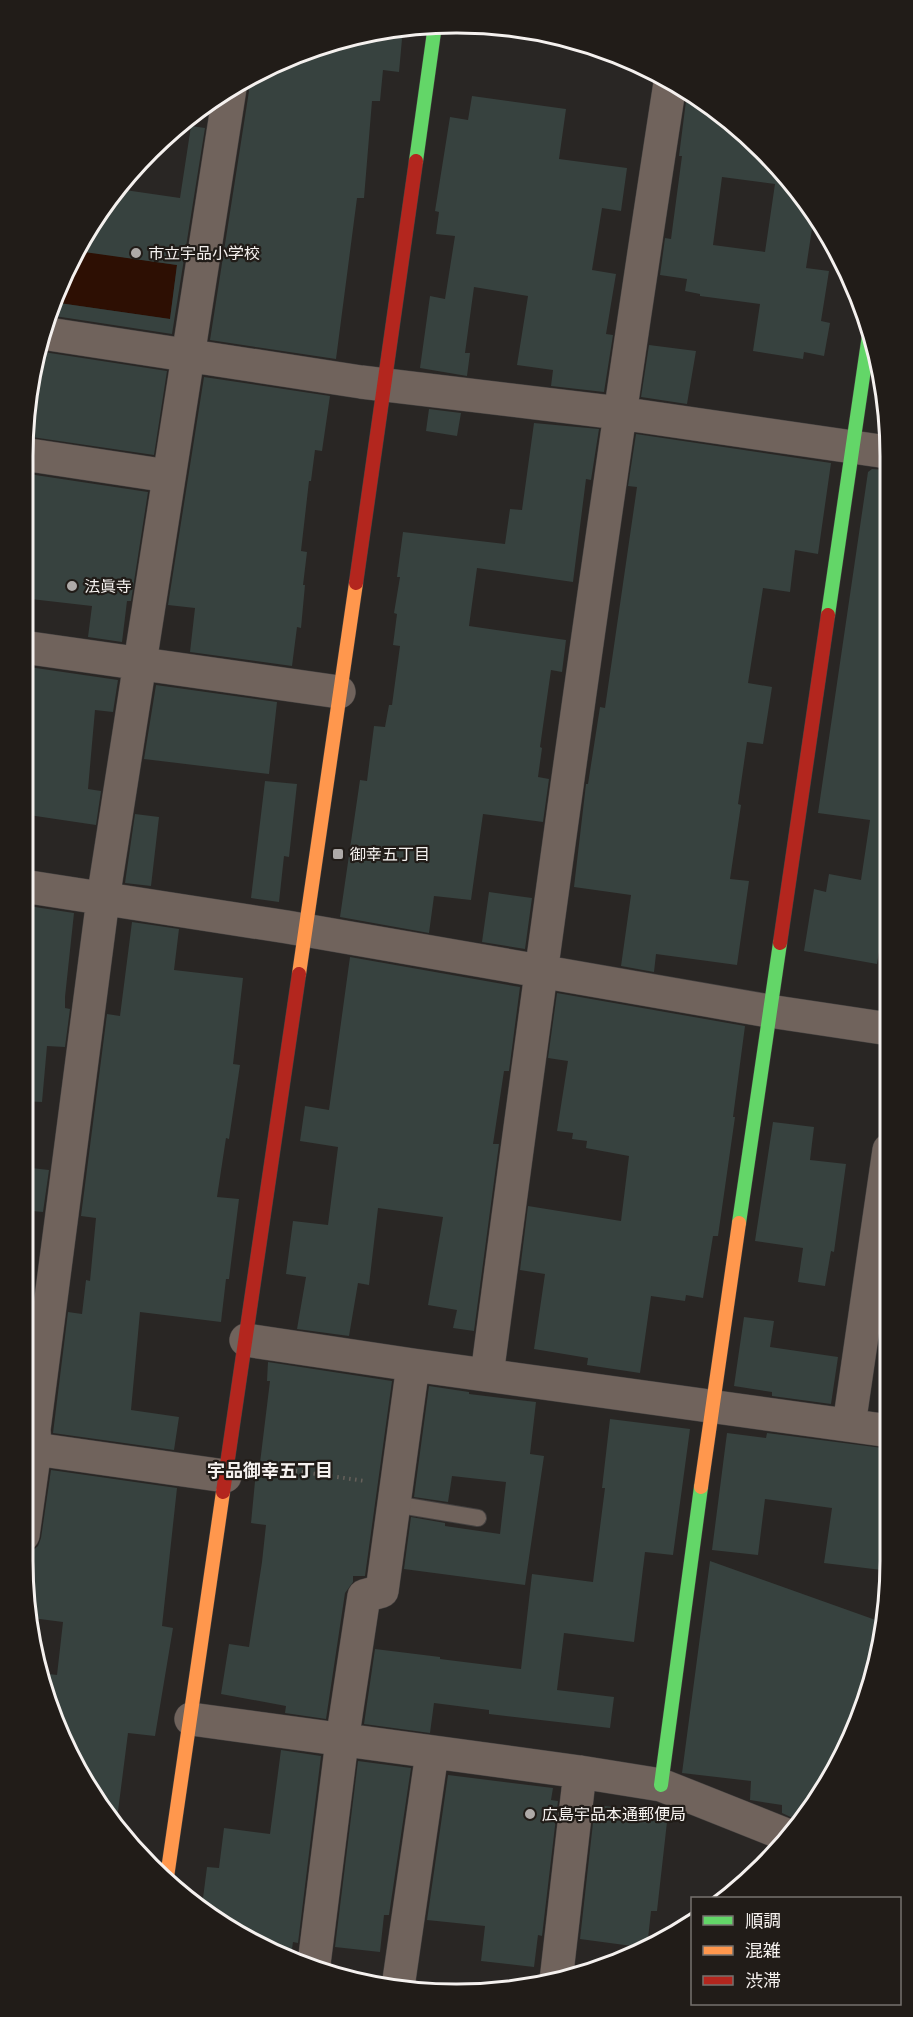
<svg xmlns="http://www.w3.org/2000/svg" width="913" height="2017" viewBox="0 0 913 2017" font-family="Ubuntu,'Noto Sans JP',sans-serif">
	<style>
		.water { fill: #2d0f03 }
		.building { fill: #37423f; fill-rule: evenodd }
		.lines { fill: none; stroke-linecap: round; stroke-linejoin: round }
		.lane-casing { stroke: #454241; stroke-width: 18 }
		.street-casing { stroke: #454241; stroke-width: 34 }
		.fast-casing { stroke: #454241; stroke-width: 15 }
		.slow-casing { stroke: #454241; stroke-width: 15 }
		.jam-casing { stroke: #454241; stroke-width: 15 }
		.path { stroke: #67605b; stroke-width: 4; stroke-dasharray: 1.5 4.5; stroke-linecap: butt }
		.lane { stroke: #70635c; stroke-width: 16 }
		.street { stroke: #70635c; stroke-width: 33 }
		.fast { stroke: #63d668; stroke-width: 14 }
		.slow { stroke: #ff974d; stroke-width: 14 }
		.jam { stroke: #b3261e; stroke-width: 14 }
		.poi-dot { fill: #aeaaa8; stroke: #211c18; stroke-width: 2 }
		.labels { text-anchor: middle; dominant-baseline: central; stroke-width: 4.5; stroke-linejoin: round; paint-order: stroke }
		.poi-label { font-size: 16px; fill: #f5f1ef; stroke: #211c18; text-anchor: start }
		.neighbourhood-label { font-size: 18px; font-weight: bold; fill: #f5f1ef; stroke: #211c18 }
		.rim { fill: none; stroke: #f5f1ef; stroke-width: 3 }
	</style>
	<rect width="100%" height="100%" fill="#292624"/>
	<path class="water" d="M84,238L82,251L177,265L170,319L52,302L55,291Z"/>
	<path class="building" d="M403,28L399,72L383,70L380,101H372L364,198H357L336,359L210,340L249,91L246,79L290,56L371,31Z
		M687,93L720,112L801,192L814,216L806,268L829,271L821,321L830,323L824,356L804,352L803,359L753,351L760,304L700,296V294L685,291L687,279L660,275L665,238L671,239L682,156H679ZM722,177L775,184L765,252L713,245Z
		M472,96L566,109L559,159L627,168L621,211L602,208L592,270L616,274L606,334L613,335L604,392L551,386L553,370L517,365L528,296L474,287L465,353H470L467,376L420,368L430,296L445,299L455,236L436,234L439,212L435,211L450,117L468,120Z
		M191,126L205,128L172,334L48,315L52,302L170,319L177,265L77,251L95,216L118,189L180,198Z
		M649,345L696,351L687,404L641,397Z
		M37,351L167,371L154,455L25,436L31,372Z
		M204,377L330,396L322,451L315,450L311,481H309L301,551L307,552L303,585H305L301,628L297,627L292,666L190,652L195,608L168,605Z
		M429,409L461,413L457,436L426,431Z
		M534,423L599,429L591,480L586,479L573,582L477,568L469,626L566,640L562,672L551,670L540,747L542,748L538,777L549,779L543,822L483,814L471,900L434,896L429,933L340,917L360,780L367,781L374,726L385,727L389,705H392L400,646L393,645L397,614L394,613L400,577H397L403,532L505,544L510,509L522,510Z
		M636,434L831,463L818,554L795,550L790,592L763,588L748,683L772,687L763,744L747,742L738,804L741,805L730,879L749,881L737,965L656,954L654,972L621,966L631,895L574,887L586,784H588L600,707L605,708L637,487L628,486Z
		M872,469L887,470L888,898L877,964L804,951L814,889L826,892L829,874L861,880L870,820L818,813L868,472Z
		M22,473L148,492L131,601H127L122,642L88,637L92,606L22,598Z
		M22,666L118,680L113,712L95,710L88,789L101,791L96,825L22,814Z
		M156,685L277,702L269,774L144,759Z
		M265,781L297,784L289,857L284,856L279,902L251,898Z
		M135,814L159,817L151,886L125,883Z
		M489,892L532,898L525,949L482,942Z
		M22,905L74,913L65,997V1008L70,1009L65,1047L47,1046L42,1102L22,1101Z
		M132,922L179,929L174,970L243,978L233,1064L240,1065L229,1139L226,1138L217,1197L239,1199L229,1279H226L221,1322L140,1312L131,1410L179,1417L174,1450L53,1433L68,1312L82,1314L86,1280L90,1281L96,1218L81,1216L107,1014L120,1016Z
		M350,957L520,987L509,1071H504L493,1144H499L474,1331L453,1328L457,1310L428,1305L443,1217L378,1208L369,1285L358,1283L349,1336L297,1329L306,1277L286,1274L293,1221L328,1225L338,1147L300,1141L305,1106L329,1110Z
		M557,993L745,1026L733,1117H735L718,1236H713L703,1298L686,1295L685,1301L651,1296L640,1373L587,1365L588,1358L534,1349L545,1274L520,1270L528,1206L621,1221L629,1156L586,1148L587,1141L572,1139L573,1133L557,1131L568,1061L548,1058Z
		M773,1122L814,1127L810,1160L846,1164L834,1252L831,1251L825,1286L798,1282L803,1248L755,1241Z
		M22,1167L49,1170L43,1212L22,1210Z
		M22,1307L31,1308L22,1372Z
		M744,1317L774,1321L770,1347L838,1357L831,1404L772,1396V1392L734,1386Z
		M268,1362L392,1381L365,1576H353V1582L345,1593L326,1719L285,1713L286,1706L221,1694L229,1644L249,1647L262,1562L266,1525L251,1523L256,1471H259L270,1381H267Z
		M429,1386L469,1392V1394L536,1402L530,1454L544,1456L525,1585L404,1569L411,1517L445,1523V1526L500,1534L506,1482L452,1476L448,1502L414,1497Z
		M610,1419L690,1429L673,1555L645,1552L634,1642L564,1633L557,1690L614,1697L610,1728L489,1714V1710L434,1703L430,1733L364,1724L375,1649L440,1657V1659L521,1669L532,1574L593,1582L605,1488H602Z
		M727,1433L766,1438L767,1433L890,1449V1571L824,1563L832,1508L765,1499L758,1555L712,1550Z
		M51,1470L177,1488L162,1626L173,1628L155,1736L128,1733L116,1827L80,1777L46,1700L41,1673L57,1675L63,1622L32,1618L22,1560L30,1561L32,1551L38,1546L41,1538Z
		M710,1561L884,1623L882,1646L858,1726L799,1821L782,1813V1805L750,1800L751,1781L682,1773Z
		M281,1750L321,1756L298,1943L293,1942L291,1956L240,1937L202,1906L207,1867L219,1868L224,1828L270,1834Z
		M358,1761L411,1768L389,1915H384L380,1952L335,1947Z
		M448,1775L553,1788L551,1800L558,1801L542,1936L538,1935L534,1967L481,1961L485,1926L427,1920Z
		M595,1805L668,1813L657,1911H651L647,1948L580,1939Z"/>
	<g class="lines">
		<g class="lane-casing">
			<path id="lane" d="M394,1504L478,1518"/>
		</g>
		<g class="street-casing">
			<path id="street" d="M42,333L361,382L619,413L887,452
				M23,454L168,476
				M23,647L339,692
				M23,886L287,927L769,1011L889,1029
				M246,1340L413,1365L890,1431
				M487,1375C544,944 603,513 670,83
				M849,1425L889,1150
				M35,1449L225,1476
				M23,1535L35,1449L34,1429L103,899L230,88
				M191,1719L580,1772L661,1785L789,1836
				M314,1964L342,1741L364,1596L382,1591L413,1365
				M556,1981L580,1772
				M398,1987L432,1753"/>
		</g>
		<g class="fast-casing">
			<path id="fast" d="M416,161L435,25
				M828,615L869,335
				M739,1223L780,943
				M661,1785L701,1487"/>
		</g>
		<g class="slow-casing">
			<path id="slow" d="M299,974L356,583
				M701,1487L739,1223
				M167,1877L223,1492"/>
		</g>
		<g class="jam-casing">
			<path id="jam" d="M356,583L416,161
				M780,943L828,615
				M223,1492L299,974"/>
		</g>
		<path class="path" d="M260,1466L365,1481"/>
		<use href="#lane" class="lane"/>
		<use href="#street" class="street"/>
		<use href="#fast" class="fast"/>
		<use href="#slow" class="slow"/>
		<use href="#jam" class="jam"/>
	</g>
	<g class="poi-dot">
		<circle cx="136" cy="253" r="6"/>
		<circle cx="72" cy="586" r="6"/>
		<rect x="332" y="848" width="12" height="12" rx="3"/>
		<circle cx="530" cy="1814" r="6"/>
	</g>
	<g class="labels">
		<g class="poi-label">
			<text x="148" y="253">市立宇品小学校</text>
			<text x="84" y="586">法眞寺</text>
			<text x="350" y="854">御幸五丁目</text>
			<text x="542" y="1814">広島宇品本通郵便局</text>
		</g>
		<g class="neighbourhood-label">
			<text x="270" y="1470">宇品御幸五丁目</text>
		</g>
	</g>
	<path d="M0 0H913V2017H0ZM456 33H457A423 423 0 0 1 880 456V1561A423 423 0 0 1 457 1984H456A423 423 0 0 1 33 1561V456A423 423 0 0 1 456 33Z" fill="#211c18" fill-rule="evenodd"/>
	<path class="rim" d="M456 33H457A423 423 0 0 1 880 456V1561A423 423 0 0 1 457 1984H456A423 423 0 0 1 33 1561V456A423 423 0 0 1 456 33Z"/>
	<rect x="691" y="1897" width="210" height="108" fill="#211c18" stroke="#76716e" stroke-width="1.5"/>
	<rect x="703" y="1916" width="30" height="9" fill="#63d668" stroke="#76716e" stroke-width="1.5"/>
	<text x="745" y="1927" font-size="18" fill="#f5f1ef">順調</text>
	<rect x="703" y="1946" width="30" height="9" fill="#ff974d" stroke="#76716e" stroke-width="1.5"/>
	<text x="745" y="1957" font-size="18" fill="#f5f1ef">混雑</text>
	<rect x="703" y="1976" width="30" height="9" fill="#b3261e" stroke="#76716e" stroke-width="1.5"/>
	<text x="745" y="1987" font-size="18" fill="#f5f1ef">渋滞</text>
</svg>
